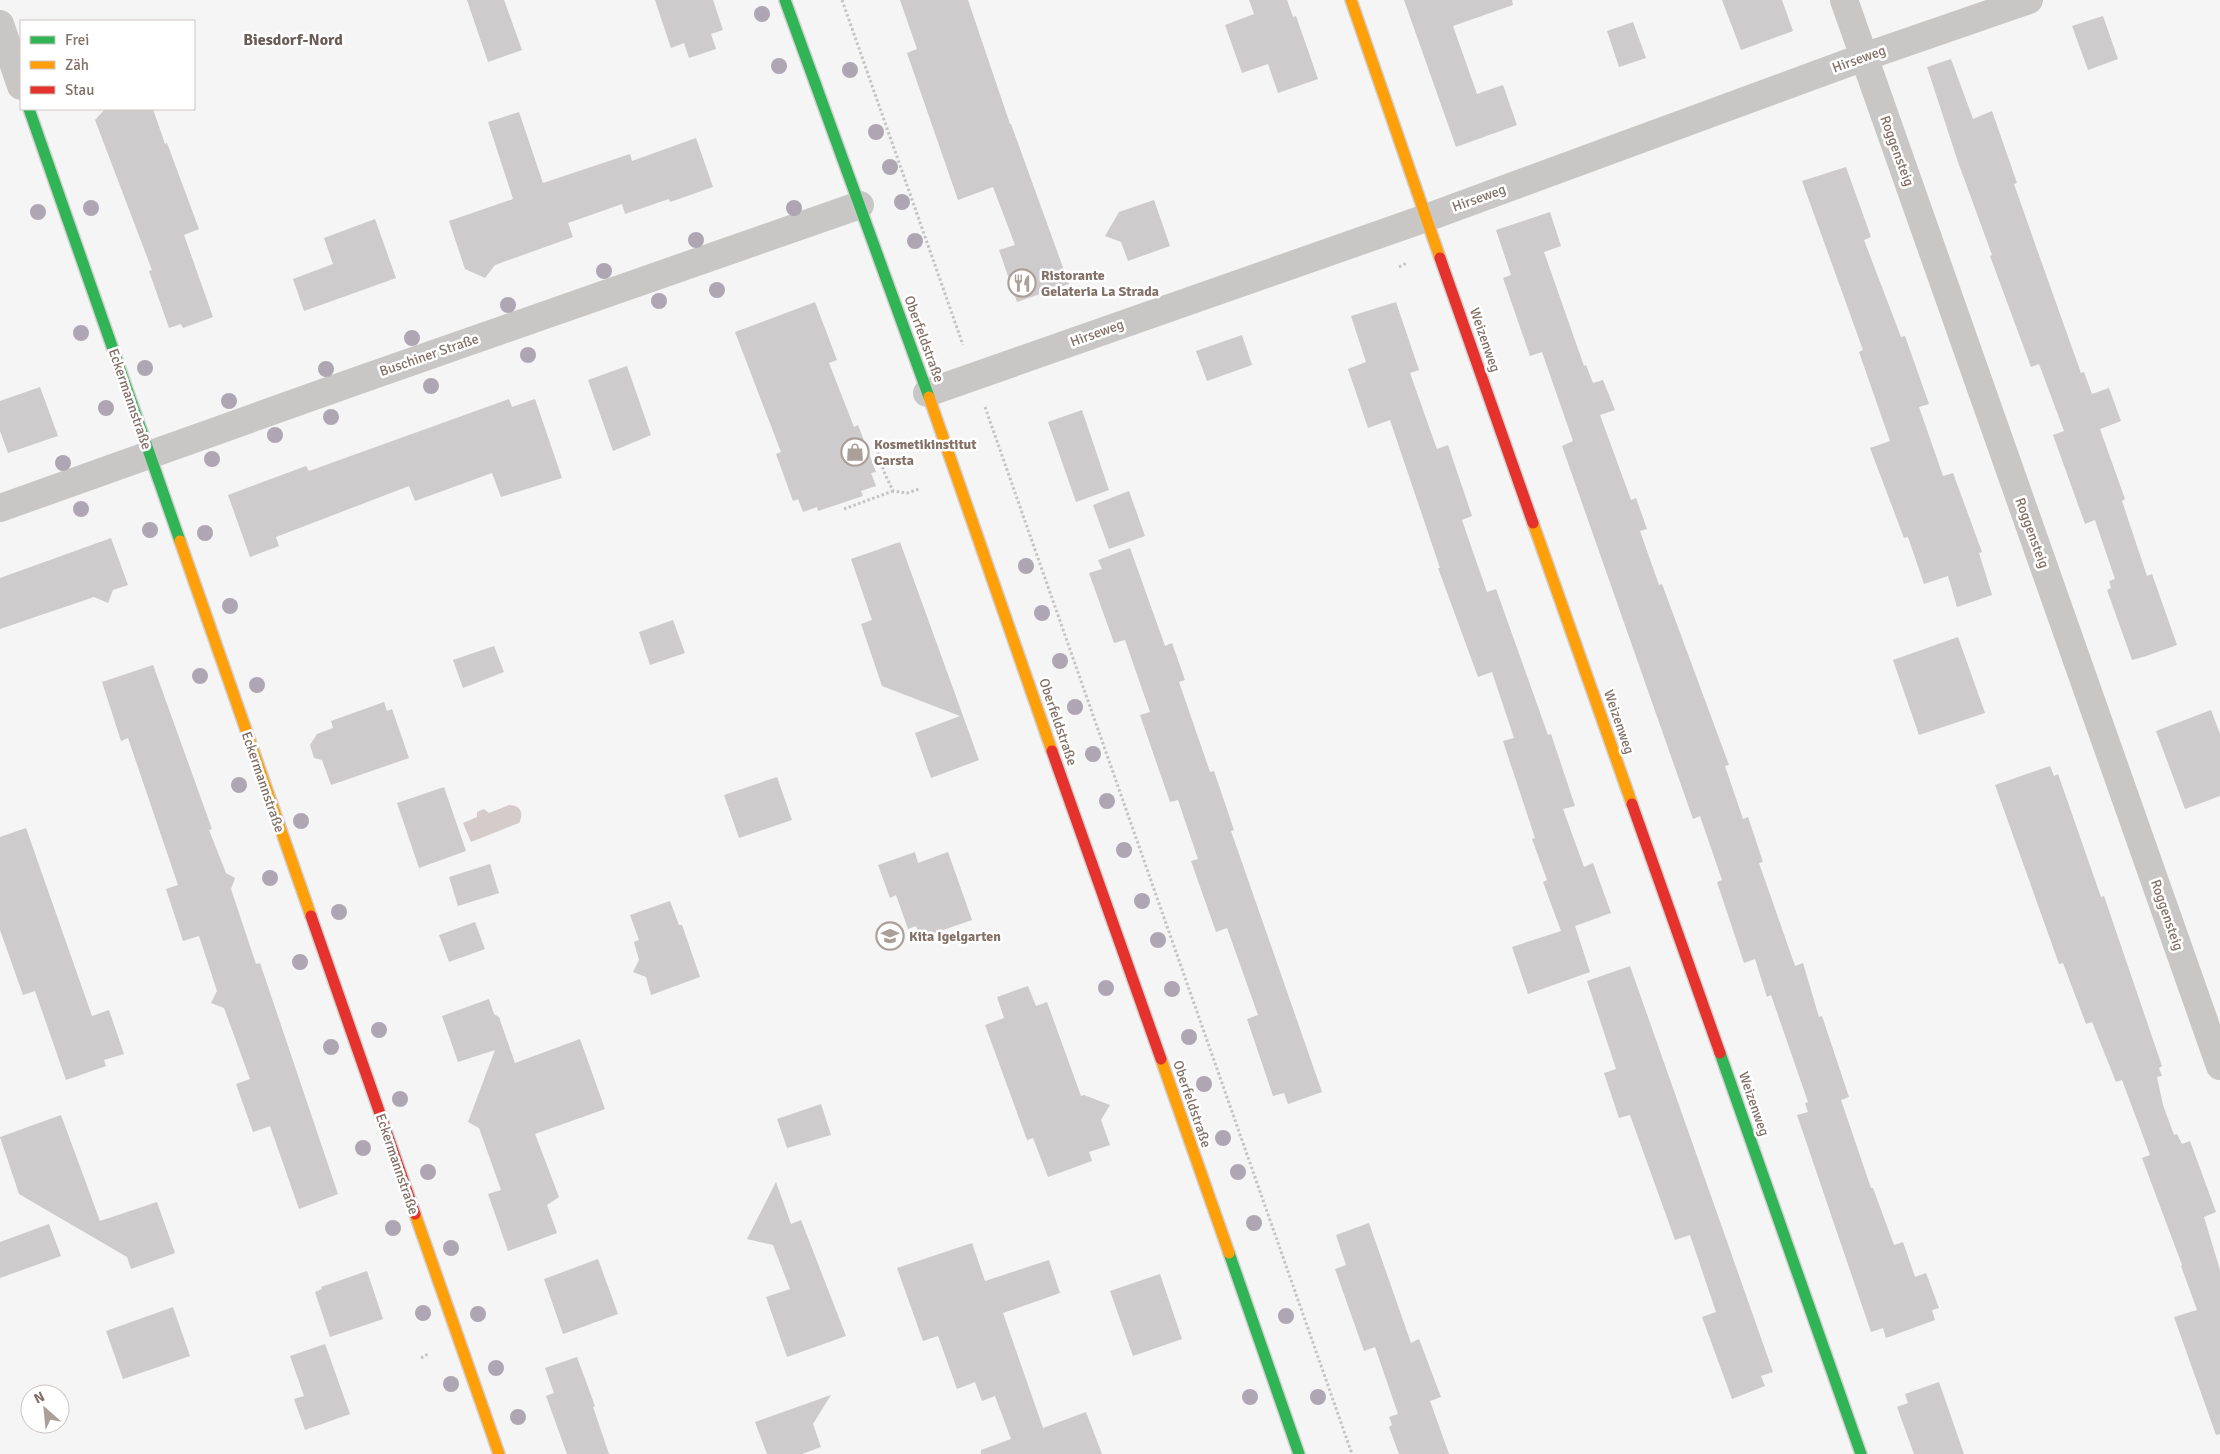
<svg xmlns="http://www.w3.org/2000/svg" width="2220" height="1454" viewBox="0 0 2220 1454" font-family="Signika,sans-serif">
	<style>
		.water { fill: #d4cbca }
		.building { fill: #cdcbcb }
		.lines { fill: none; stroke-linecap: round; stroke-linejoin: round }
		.fast-casing { stroke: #d2d0d0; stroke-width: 14 }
		.slow-casing { stroke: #d2d0d0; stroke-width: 14 }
		.jam-casing { stroke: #d2d0d0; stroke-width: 14 }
		.path { stroke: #c5c4c3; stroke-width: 3; stroke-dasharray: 2.5 2.5; stroke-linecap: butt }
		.street { stroke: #c8c7c6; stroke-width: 28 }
		.fast { stroke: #30b455; stroke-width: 11 }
		.slow { stroke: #ff9f0a; stroke-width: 11 }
		.jam { stroke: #e5322d; stroke-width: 11 }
		.tree { fill: #aea6b2 }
		.labels { text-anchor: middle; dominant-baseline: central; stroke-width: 5; stroke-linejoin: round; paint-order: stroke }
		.street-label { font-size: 14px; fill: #837067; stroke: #fff }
		.poi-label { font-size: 14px; font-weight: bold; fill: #837067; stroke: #fff; text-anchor: start }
		.quarter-label { font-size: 16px; font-weight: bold; fill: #695b55; stroke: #fff }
	</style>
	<rect width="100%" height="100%" fill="#f5f5f6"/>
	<path class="water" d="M509,805C521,805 524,814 519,823L471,842L463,823L477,817V812L484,809L489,813Z"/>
	<path class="building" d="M467,0H504L522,50L488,62Z
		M655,0H713L723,30L711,34L716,49L689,58L684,43L671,48Z
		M900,0H968L1010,124H1011L1069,284L1017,302L999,250L1015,245L993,187L958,200L907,53L917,49Z
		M1249,0H1287L1293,17L1296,16L1318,79L1278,93L1268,64L1242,73L1225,25L1254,14Z
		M1404,0H1512L1513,5L1453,26L1477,94L1503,85L1517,125L1456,147Z
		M1722,0H1782L1793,31L1741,50Z
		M2103,16L2118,59L2088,70L2072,26Z
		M1633,22L1646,58L1619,67L1607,31Z
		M1951,59L1973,119L1992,111L2017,183L2014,184L2034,241L2081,373L2084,372L2092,394L2109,388L2121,421L2100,429L2125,499L2122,501L2147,576L2152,574L2177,645L2143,657L2132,660L2107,590L2111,588L2109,581L2115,579L2095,520L2085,524L2053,435L2064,431L2039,364L2031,367L1990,256L1992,255L1958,162L1927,67Z
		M105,109H153L165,144L167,143L199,229L184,235L213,317L183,328L181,324L169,328L149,271L152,270L95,120Z
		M519,112L543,183L630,154L632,161L696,138L713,187L670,202L669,199L625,214L622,204L568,223L573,237L495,265L485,278L465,269L449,221L513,199L488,122Z
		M1846,167L1871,237L1864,240L1901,337L1905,336L1929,404L1919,407L1943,476L1953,473L1982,552L1979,553L1992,595L1957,607L1948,576L1924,584L1908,537L1904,538L1870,448L1890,441L1859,352L1863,350L1802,181Z
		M1154,200L1170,246L1128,261L1121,242L1105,236L1119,212Z
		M1550,212L1561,246L1544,252L1584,366L1586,365L1593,383L1603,380L1615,410L1600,415L1631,500L1636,498L1647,529L1640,531L1659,585L1662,584L1729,765L1725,766L1743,819L1748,817L1763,862L1759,863L1795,966L1803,963L1819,1017L1822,1016L1849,1097L1841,1100L1871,1188H1873L1894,1245L1903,1242L1915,1277L1926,1273L1939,1308L1932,1310L1935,1320L1886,1338L1883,1328L1871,1332L1797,1115L1808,1112L1805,1103L1808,1102L1771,995L1767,997L1755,959L1744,963L1717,882L1722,880L1700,816L1693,819L1562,446L1573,441L1542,352L1530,356L1503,278L1511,275L1496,230Z
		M375,219L396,278L304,311L293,279L333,264L324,238Z
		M815,302L837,360L829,363L854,427L858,425L876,472L871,473L876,486L861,491L863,496L818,511L817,507L803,512L798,499L793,501L776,454L781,452L735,332Z
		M1396,302L1419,370L1410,373L1434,441L1437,449L1448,445L1472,516L1462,520L1474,555L1487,592L1496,589L1548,735L1551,734L1575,806L1563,809L1584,867L1593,863L1611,913L1575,926L1590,972L1528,994L1512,947L1561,931L1543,882L1547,880L1532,839L1535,838L1503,741L1514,738L1492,672L1478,677L1438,568H1440L1390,420L1368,428L1348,369L1366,362L1351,316Z
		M1242,335L1252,365L1207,381L1196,351Z
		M627,366L651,435L613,451L588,380Z
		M40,387L58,436L8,453L0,431V401Z
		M509,399L512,407L535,399L562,478L501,497L492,473L415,501L409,486L276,537L279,546L250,557L228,495L306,466L309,471Z
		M1082,410L1109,490L1076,502L1048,422Z
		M1129,491L1145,536L1109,549L1093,505Z
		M111,538L128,585L113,590L108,603L94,597L0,629V578Z
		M900,542L979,760L931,778L915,733L960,716L882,686L861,624L872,620L851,559Z
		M1130,548L1165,646L1172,643L1185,680L1179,682L1210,772L1214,771L1234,830L1231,831L1322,1092L1288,1104L1284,1093L1273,1096L1247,1019L1258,1015L1227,928L1216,932L1191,861L1198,859L1178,800L1170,802L1140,715L1150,712L1125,640L1114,643L1089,573L1102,569L1098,560Z
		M673,620L685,653L650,665L639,632Z
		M1958,637L1985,713L1919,735L1893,660Z
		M494,646L504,672L463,688L453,660Z
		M153,665L212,829L209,830L226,873L235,878L231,889L256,964L260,963L338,1194L299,1209L270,1126L253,1132L236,1084L250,1079L224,1008L211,1003L217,991L199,936L183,941L166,889L178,885L128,738L121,741L102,682Z
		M384,702L387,711L392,709L409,758L331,785L322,760L314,758L310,745L317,734L333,728L331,721Z
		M2211,710L2220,734V796L2185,809L2156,731Z
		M2050,766L2054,776L2058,774L2101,897L2104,896L2162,1066L2159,1068L2162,1076L2157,1077L2163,1105L2174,1135L2177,1134L2182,1144L2190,1141L2216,1212L2204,1217L2220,1270V1434L2216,1435L2174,1317L2197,1310L2181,1266L2182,1265L2142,1158L2150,1155L2122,1080L2116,1082L2092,1022L2086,1024L2063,963L2059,964L1995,785Z
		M777,777L792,820L739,838L724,795Z
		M444,787L466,851L419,868L397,803Z
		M26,828L92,1016L109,1010L124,1054L104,1060L106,1066L66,1080L35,991L23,995L0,930V837Z
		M915,852L918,863L948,852L972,920L920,938L916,926L908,929L896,895L890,898L878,865Z
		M490,864L499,893L458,906L449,877Z
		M670,901L679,925H682L700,977L651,995L646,977L633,972L639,960L634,942L639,940L630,915Z
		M475,922L485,949L449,962L439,935Z
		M1630,966L1773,1372L1761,1376L1765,1386L1732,1399L1702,1317L1716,1312L1690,1235L1675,1240L1630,1115L1619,1118L1604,1073L1616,1069L1587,981Z
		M1028,986L1036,1006L1047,1002L1081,1096L1084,1095L1110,1105L1101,1120L1110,1145L1089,1152L1092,1161L1048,1177L1033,1138L1027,1140L985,1025L1004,1018L997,997Z
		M489,999L494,1014L499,1017L515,1063L580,1039L605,1109L535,1134L559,1197L547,1205L557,1233L508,1251L488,1194L501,1190L479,1128L468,1122L495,1050L458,1062L442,1016Z
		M821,1104L831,1135L787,1148L777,1119Z
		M61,1115L100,1221L157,1202L175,1253L131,1269L127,1257L19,1194L0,1137Z
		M776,1182L791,1224L801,1220L846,1336L787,1357L766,1297L790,1289L773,1245L747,1239Z
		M1369,1223L1411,1343L1419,1339L1441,1397L1430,1401L1449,1454H1399L1389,1427L1392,1425L1389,1417L1398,1414L1375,1347L1364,1351L1335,1269L1346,1265L1336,1235Z
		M49,1224L61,1256L0,1278V1242Z
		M972,1243L985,1281L1049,1260L1060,1293L1003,1313L1043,1428L1086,1412L1102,1454H981V1450L1011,1439L995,1396L982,1401L975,1382L957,1389L938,1336L923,1341L897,1268Z
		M598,1259L618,1314L563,1334L544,1279Z
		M367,1271L383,1319L330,1337L315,1292L322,1289L321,1287Z
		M1160,1274L1182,1339L1133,1356L1110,1291Z
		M173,1307L190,1356L123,1379L106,1331Z
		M325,1344L350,1414L305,1430L294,1399L304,1396L290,1356Z
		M577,1357L595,1406L593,1407L609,1454H567L546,1396L554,1393L545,1368Z
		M1939,1382L1964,1454H1914L1897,1407L1908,1403L1905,1394Z
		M831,1395L813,1424L821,1447L802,1454H767L755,1422Z"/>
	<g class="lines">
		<g class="fast-casing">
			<path id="fast" d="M785,0L929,397
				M29,109L180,541
				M1720,1053L1861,1454
				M1229,1253L1299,1454"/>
		</g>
		<g class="slow-casing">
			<path id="slow" d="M1351,0L1440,258
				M929,397L1052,751
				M1533,523L1632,804
				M180,541L311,916
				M1161,1059L1229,1253
				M415,1214L499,1454"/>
		</g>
		<g class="jam-casing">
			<path id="jam" d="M1440,258L1533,523
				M1052,751L1161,1059
				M1632,804L1720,1053
				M311,916L415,1214"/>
		</g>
		<path class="path" d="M842,0L963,345
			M1399,267L1407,263
			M985,407L1352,1454
			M876,448L885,474L893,491L907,493L919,489
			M844,509L893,491
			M421,1358L428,1354"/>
		<path class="street" d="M1844,0L2220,1066
			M0,24L21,86
			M927,393L1426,218L1864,57L2029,0
			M0,508L362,379L860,205"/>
		<use href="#fast" class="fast"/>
		<use href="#slow" class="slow"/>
		<use href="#jam" class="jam"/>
	</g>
	<g class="tree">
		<circle cx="762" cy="14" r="8"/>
		<circle cx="779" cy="66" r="8"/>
		<circle cx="850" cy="70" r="8"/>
		<circle cx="876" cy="132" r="8"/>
		<circle cx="890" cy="167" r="8"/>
		<circle cx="902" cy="202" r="8"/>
		<circle cx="91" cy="208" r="8"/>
		<circle cx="794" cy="208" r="8"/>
		<circle cx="38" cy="212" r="8"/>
		<circle cx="696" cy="240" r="8"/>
		<circle cx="915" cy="241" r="8"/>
		<circle cx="604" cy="271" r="8"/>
		<circle cx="717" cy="290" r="8"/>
		<circle cx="659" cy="301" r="8"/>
		<circle cx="508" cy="305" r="8"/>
		<circle cx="81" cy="333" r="8"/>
		<circle cx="412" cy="338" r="8"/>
		<circle cx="528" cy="355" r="8"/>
		<circle cx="145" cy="368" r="8"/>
		<circle cx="326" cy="369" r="8"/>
		<circle cx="431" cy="386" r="8"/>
		<circle cx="229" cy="401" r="8"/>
		<circle cx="106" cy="408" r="8"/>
		<circle cx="331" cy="417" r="8"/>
		<circle cx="275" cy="435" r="8"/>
		<circle cx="212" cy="459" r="8"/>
		<circle cx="63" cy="463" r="8"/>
		<circle cx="81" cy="509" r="8"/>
		<circle cx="150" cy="530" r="8"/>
		<circle cx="205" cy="533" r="8"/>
		<circle cx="1026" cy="566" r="8"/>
		<circle cx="230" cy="606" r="8"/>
		<circle cx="1042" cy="613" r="8"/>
		<circle cx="1060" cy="661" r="8"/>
		<circle cx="200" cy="676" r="8"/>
		<circle cx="257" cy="685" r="8"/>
		<circle cx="1075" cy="707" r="8"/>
		<circle cx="1093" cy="754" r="8"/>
		<circle cx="239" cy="785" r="8"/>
		<circle cx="1107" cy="801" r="8"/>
		<circle cx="301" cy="821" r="8"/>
		<circle cx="1124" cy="850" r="8"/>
		<circle cx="270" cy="878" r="8"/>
		<circle cx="1142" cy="901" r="8"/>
		<circle cx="339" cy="912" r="8"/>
		<circle cx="1158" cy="940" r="8"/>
		<circle cx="300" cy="962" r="8"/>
		<circle cx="1106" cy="988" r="8"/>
		<circle cx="1172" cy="989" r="8"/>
		<circle cx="379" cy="1030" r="8"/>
		<circle cx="1189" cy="1037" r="8"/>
		<circle cx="331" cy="1047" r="8"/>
		<circle cx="1204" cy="1084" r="8"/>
		<circle cx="400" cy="1099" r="8"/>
		<circle cx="1223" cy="1138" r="8"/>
		<circle cx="363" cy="1148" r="8"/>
		<circle cx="428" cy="1172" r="8"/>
		<circle cx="1238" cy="1172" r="8"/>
		<circle cx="1254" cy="1223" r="8"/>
		<circle cx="393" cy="1228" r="8"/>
		<circle cx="451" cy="1248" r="8"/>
		<circle cx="423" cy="1313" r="8"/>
		<circle cx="478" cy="1314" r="8"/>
		<circle cx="1286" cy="1316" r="8"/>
		<circle cx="496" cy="1368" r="8"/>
		<circle cx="451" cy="1384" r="8"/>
		<circle cx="1250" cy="1397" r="8"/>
		<circle cx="1318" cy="1397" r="8"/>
		<circle cx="518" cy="1417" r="8"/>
	</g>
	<defs>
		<g id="restaurant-ring" transform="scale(1.4375)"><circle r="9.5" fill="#fff" stroke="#ab9f99" stroke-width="1.5"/><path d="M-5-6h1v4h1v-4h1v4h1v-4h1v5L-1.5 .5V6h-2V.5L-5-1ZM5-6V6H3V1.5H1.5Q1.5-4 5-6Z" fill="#ab9f99"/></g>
		<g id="shop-ring" transform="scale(1.4375)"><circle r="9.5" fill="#fff" stroke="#ab9f99" stroke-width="1.5"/><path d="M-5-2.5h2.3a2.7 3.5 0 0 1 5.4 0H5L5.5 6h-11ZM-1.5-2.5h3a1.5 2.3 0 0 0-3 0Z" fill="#ab9f99"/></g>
		<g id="school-ring" transform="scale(1.4375)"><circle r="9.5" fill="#fff" stroke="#ab9f99" stroke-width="1.5"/><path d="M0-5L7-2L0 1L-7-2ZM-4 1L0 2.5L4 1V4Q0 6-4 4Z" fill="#ab9f99"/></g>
	</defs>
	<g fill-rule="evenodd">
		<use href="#restaurant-ring" x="1022" y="283"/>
		<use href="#shop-ring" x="855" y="452"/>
		<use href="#school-ring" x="890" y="936"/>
	</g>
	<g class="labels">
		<g class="street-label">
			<text transform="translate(1859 59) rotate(-20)">Hirseweg</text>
			<text transform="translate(1897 151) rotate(70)">Roggensteig</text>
			<text transform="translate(1479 198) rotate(-20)">Hirseweg</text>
			<text transform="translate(1097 333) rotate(-20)">Hirseweg</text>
			<text transform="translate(924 339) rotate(70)">Oberfeldstraße</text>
			<text transform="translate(1485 340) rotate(71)">Weizenweg</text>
			<text transform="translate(429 355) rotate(-19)">Buschiner Straße</text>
			<text transform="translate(130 399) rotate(71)">Eckermannstraße</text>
			<text transform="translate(2032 533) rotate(70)">Roggensteig</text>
			<text transform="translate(1058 722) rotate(71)">Oberfeldstraße</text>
			<text transform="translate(1619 722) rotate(71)">Weizenweg</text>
			<text transform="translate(263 782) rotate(71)">Eckermannstraße</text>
			<text transform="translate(2167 915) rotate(71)">Roggensteig</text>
			<text transform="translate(1192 1104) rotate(71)">Oberfeldstraße</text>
			<text transform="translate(1754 1104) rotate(71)">Weizenweg</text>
			<text transform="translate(397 1164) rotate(71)">Eckermannstraße</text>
		</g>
		<g class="poi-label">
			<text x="1041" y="275">Ristorante<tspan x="1041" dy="16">Gelateria La Strada</tspan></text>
			<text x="874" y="444">Kosmetikinstitut<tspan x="874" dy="16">Carsta</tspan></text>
			<text x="909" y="936">Kita Igelgarten</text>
		</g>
		<g class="quarter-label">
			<text x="293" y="40">Biesdorf-Nord</text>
		</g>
	</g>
	<rect x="20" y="20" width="175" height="90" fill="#ffffff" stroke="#cdc6c2"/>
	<rect x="30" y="36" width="25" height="8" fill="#30b455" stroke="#cdc6c2"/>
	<text x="65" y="45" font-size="15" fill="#837067">Frei</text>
	<rect x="30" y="61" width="25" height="8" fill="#ff9f0a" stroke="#cdc6c2"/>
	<text x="65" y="70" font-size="15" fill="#837067">Zäh</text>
	<rect x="30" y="86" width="25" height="8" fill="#e5322d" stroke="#cdc6c2"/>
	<text x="65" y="95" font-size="15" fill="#837067">Stau</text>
	<g transform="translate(45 1409) rotate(333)"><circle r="24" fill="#ffffff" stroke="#cdc6c2"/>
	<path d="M0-4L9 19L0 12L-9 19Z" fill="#ab9f99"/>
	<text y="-8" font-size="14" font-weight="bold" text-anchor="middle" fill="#837067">N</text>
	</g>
</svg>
